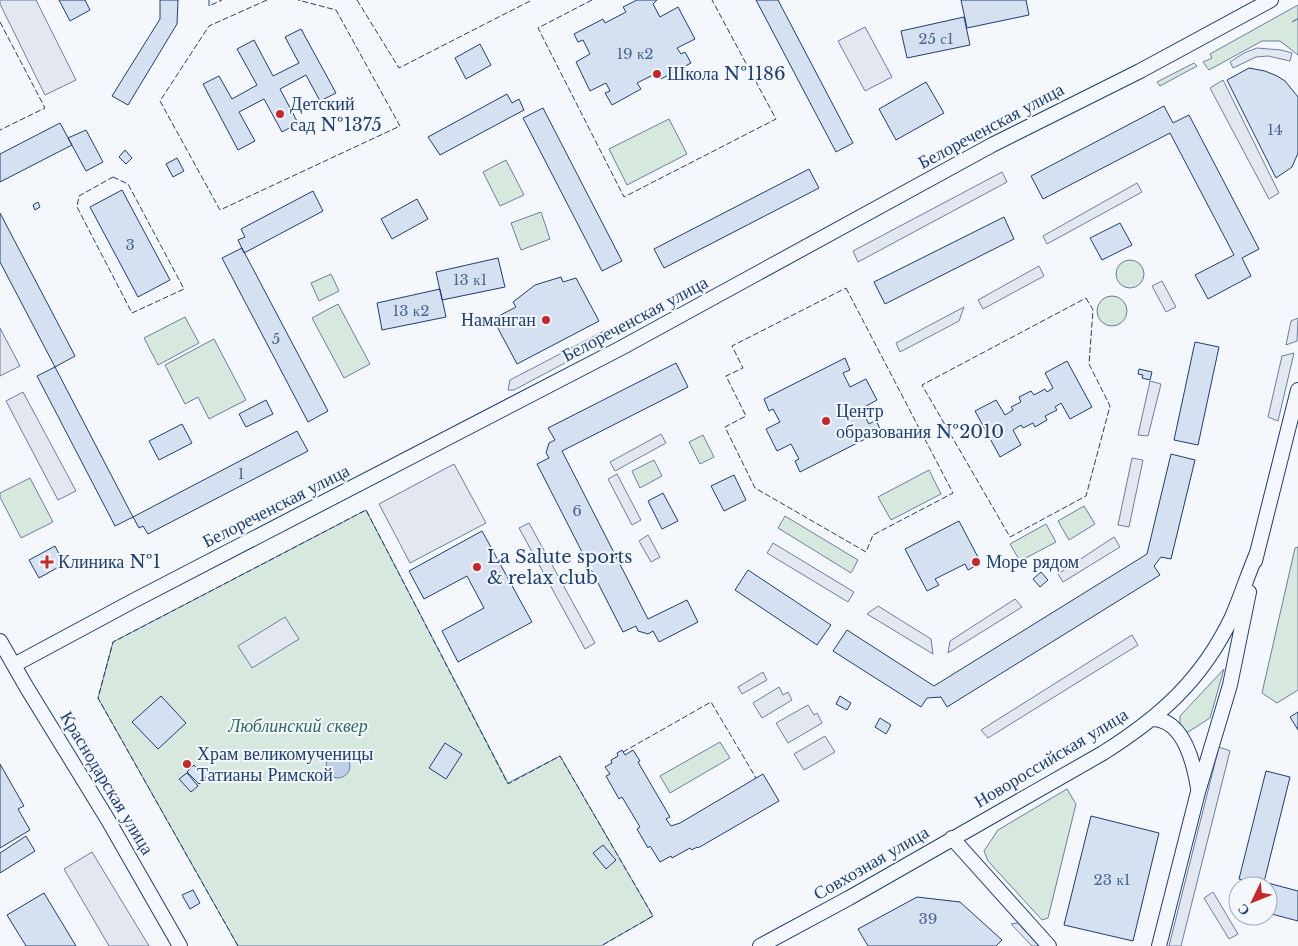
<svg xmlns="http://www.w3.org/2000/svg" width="1298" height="946" viewBox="0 0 1298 946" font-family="'Libre Baskerville',serif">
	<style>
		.green { fill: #d7e8df; stroke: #687fa3 }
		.parking { fill: #e3e8f0; stroke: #687fa3 }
		.water { fill: #bed0e5; stroke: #687fa3 }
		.building { fill: #d5e0f0; stroke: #1d3f73 }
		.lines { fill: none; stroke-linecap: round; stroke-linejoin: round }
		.tertiary-casing { stroke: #1d3f73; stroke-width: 16 }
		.tertiary { stroke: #f4f7fb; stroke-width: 14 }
		.fence { stroke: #1d3f73; stroke-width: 1; stroke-dasharray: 6 2.5; stroke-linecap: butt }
		.poi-dot { fill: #c62828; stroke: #f4f7fb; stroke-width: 2 }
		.labels { text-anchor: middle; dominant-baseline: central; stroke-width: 4; stroke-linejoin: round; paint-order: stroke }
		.number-label { font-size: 15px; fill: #4b6792 }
		.poi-label { font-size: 18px; fill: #1d3f73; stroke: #f4f7fb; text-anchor: start }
		.street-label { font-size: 18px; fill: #1d3f73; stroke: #f4f7fb }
		.park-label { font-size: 18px; font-style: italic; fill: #2c6c60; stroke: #f4f7fb }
	</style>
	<rect width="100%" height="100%" fill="#f4f7fb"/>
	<path class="green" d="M1298,5V18L1292,22L1298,19V55L1280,41H1262L1209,70L1203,62L1212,58L1210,54Z
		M1194,63L1197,66L1160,86L1157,82Z
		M669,119L687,154L627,185L609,149Z
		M506,160L524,195L500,206L483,172Z
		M541,212L550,239L521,250L511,223Z
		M1116 274a14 14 0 1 1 28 0a14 14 0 1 1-28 0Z
		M331,274L339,291L319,301L311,283Z
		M1097 311a15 15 0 1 1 30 0a15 15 0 1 1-30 0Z
		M338,304L370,364L344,378L312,318Z
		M185,317L199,343L158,365L144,338Z
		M214,339L246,400L209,419L198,397L185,404L165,365Z
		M703,435L714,457L700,464L689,442Z
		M654,460L662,476L640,488L632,471Z
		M929,470L941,494L891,520L878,497Z
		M30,478L53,522L21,538L0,497V493Z
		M1084,506L1095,524L1069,540L1058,521Z
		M366,510L508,783L560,756L653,916L601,946H238L98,698L113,642Z
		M785,516L858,560L851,573L778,528Z
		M1046,524L1056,542L1020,561L1010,544Z
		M1298,547V690L1277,703L1262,693L1295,548Z
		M1224,669L1210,718L1185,734L1180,724V716Z
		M720,742L730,758L670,793L660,776Z
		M1067,789L1076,804L1048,918L1042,920L988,861L984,851L998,830Z"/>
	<path class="parking" d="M0,0H36L76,80L45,95L0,4Z
		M865,27L892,77L865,91L838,41Z
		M1257,48L1281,50L1292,53L1290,61L1268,56L1256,57L1233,68L1230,62L1244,53Z
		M1223,80L1279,193L1269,199L1210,88Z
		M1002,172L1007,182L858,262L853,251Z
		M1137,183L1142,192L1047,244L1043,236Z
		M1039,266L1044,276L983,309L978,300Z
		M1162,281L1176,307L1166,312L1152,286Z
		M964,307L959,321L900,352L896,343Z
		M1298,318L1297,341L1286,345L1291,321Z
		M0,328L20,366L0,376Z
		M604,331L612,338L514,390H508L510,380Z
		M1294,353L1278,421L1268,417L1282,356Z
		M1150,381L1161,384L1148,436L1138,435Z
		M23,392L76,491L58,500L6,401Z
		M661,434L666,443L615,471L610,462Z
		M1132,458L1143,460L1129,527L1118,525Z
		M454,464L486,523L410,563L379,504Z
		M617,474L641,520L632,525L608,479Z
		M529,523L595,643L585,649L519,528Z
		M648,535L660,557L651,562L639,541Z
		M1114,537L1120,547L1063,582L1058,574Z
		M773,543L854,592L848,602L767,553Z
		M1015,599L1022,607L948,653L950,641Z
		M878,606L931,639L933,654L867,614Z
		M285,617L299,639L252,668L238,646Z
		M1132,635L1138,645L988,738L981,730Z
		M763,672L767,680L742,694L738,687Z
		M779,687L783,695L788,692L792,700L762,718L753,703Z
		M808,705L814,715L817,713L822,723L788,743L776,723Z
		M825,736L835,752L804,770L794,754Z
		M1219,747L1230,751L1181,946H1169Z
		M92,852L149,946H109L64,869Z
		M1213,892L1238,934L1229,939L1204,898Z
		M1018,923L1039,946H1032L1011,924Z"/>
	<path class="water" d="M326 766a12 12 0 1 1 24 0a12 12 0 1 1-24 0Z"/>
	<path class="building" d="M59,0H85L90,10L70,21Z
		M160,0H178L177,24L128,105L112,96L160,19Z
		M637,0H657L653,4L660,17L678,7L695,39L677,48L681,54L685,52L691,63L661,79L657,73L637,83L641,89L612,105L605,93L610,91L606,83L590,91L576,62L590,54L583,40L578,42L574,34L603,19L605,23L626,12L623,7Z
		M756,0H778L853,143L836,152Z
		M961,0H1026L1029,15L967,28Z
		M964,17L970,45L907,58L901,31Z
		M301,29L336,93L320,101L306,75L280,89L298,123L282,132L264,99L239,112L255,141L238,150L203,84L219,76L232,99L257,85L237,49L254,40L273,76L299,63L285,37Z
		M480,44L491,65L466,79L455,58Z
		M1249,68L1265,71L1277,76L1285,81L1298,97V153L1292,167L1276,178L1227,80Z
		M926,82L944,113L896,140L879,109Z
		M507,94L512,103L519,99L524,110L440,155L428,137Z
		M1164,106L1173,123L1189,115L1259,249L1242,258L1251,276L1208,299L1195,275L1234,255L1170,133L1043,199L1031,176Z
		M543,108L622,261L602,271L523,118Z
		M60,123L72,145L0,182V154Z
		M86,130L103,162L86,171L68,138Z
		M125,150L132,158L126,164L119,157Z
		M177,158L184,171L173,177L166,164Z
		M809,169L819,188L664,268L654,249Z
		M122,190L170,280L138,297L90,207Z
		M313,191L323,211L244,253L238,240L245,237L241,229Z
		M417,199L428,219L392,239L381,219Z
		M38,202L40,207L35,210L33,205Z
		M0,213L75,356L55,367L0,262Z
		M1004,217L1014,239L885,304L874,282Z
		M1120,223L1132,245L1102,260L1090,238Z
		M242,248L328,411L308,422L222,258Z
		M498,258L505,287L442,300L436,272Z
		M561,277L563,282L576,278L599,321L517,364L493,319L516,307L513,302L535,285Z
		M440,289L446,317L382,330L377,303Z
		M1195,342L1219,347L1198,445L1174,440Z
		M845,358L850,370L843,373L850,387L866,379L877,400L861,409L869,424L876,420L881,431L800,472L795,461L799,459L791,444L777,451L766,429L780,422L773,409L769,411L764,399Z
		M1067,361L1092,407L1070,419L1061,403L1055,407L1057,410L1045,416L1047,420L1035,427L1033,423L1023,428L1021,425L1013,430L1021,445L1000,457L975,411L996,400L1005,415L1013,410L1011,407L1021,402L1019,397L1031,391L1034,395L1045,389L1047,392L1053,388L1045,373Z
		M676,363L688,387L562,451L648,619L687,600L698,622L659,642L653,631L648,634L638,631L636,626L623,632L537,464L549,458L546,453L549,443L555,440L548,428Z
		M55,367L133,517L115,526L37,376Z
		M1139,369L1152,372L1150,380L1142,378L1143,375L1138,374Z
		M266,400L273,414L246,427L239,414Z
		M182,424L192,443L159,460L149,441Z
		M297,431L308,451L148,534L143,526L139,528L133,517Z
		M1171,454L1195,460L1171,559L1161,557L1154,566L1160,575L947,707L941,697L927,698L921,707L833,651L847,630L934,686L1147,554Z
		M734,475L746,500L724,511L711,486Z
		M663,493L678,521L662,529L648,501Z
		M959,521L981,563L968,570L965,564L935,579L939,585L927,591L905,549Z
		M482,531L532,622L458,662L442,631L484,608L467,576L424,599L409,571Z
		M55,546L64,564L39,578L29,560Z
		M748,570L831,625L817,645L735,590Z
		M1041,572L1048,580L1040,587L1033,579Z
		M161,696L186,723L158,749L132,722Z
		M840,696L851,703L847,710L836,704Z
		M1298,712V730L1290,717Z
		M880,718L891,725L886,734L875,727Z
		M445,743L462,754L446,779L429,768Z
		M622,750L625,755L633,750L640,761L638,762L670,817L666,819L671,826L680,823L763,774L779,801L698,848L697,847L692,850L690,848L672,858L671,856L660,862L650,846L648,848L637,829L640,827L622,797L619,799L606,776L610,774L605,767L612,763L611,760L618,756L617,753Z
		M0,764L24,806L18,809L30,830L0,848Z
		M194,765L206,778L199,784L187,772Z
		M1266,771L1290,777L1264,882L1298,891V921L1268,913V886H1247L1248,881L1239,879Z
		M187,773L198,786L191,792L179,779Z
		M1091,816L1159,833L1133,941L1064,925Z
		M26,836L35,851L0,873V853Z
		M603,845L616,860L606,869L593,853Z
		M193,890L200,903L190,909L182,895Z
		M44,893L76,946H26L7,915Z
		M917,897L960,902L1002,940L996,946H868L858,929Z"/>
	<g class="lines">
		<g class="tertiary-casing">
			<path id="tertiary" d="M1255,561L1298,390
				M0,641L27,688L108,820L180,946
				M14,665L133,601L621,348L992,145L1140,71L1271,0
				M1153,719C1184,720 1194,764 1198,788
				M952,838L1049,946
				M760,946L849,898L1103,753C1160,717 1202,680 1232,617C1241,596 1248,574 1257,553
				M1159,946L1198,792L1230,685L1249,592"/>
		</g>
		<use href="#tertiary" class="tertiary"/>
		<path class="fence" d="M209,0V6L222,0
			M267,0L209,26L160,101L220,210L400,126L336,10L298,0
			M357,0L399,68L532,0
			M592,0L538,28L624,197L776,119L712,0
			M0,22L45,108L0,130
			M113,177L128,184L184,289L132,313L77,207L79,196Z
			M846,288L953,493L873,535L866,552L755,488L725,427L746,416L726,376L743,368L732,346Z
			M1086,298L1093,310L1089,364L1110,406L1086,496L1010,537L922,385Z
			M623,752L711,702L756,778
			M238,946L98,698L113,642L366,510L508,784L560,756L653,916L601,946"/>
	</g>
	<g class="poi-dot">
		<circle cx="657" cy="74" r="5"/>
		<circle cx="280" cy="114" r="5"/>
		<circle cx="546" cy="320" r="5"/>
		<circle cx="826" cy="421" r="5"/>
		<path d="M44.5 554.5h5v5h5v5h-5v5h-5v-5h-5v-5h5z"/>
		<circle cx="976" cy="562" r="5"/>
		<circle cx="477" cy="567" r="5"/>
		<circle cx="187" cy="764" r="5"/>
	</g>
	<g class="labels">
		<g class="number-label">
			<text x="936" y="38">25 с1</text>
			<text x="635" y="53">19 к2</text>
			<text x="1275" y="129">14</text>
			<text x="130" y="244">3</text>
			<text x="470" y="279">13 к1</text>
			<text x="411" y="310">13 к2</text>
			<text x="276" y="338">5</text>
			<text x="241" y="473">1</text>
			<text x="577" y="510">6</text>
			<text x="1112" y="879">23 к1</text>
			<text x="928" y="918">39</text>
		</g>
		<g class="poi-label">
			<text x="667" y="74">Школа №1186</text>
			<text x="290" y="104">Детский<tspan x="290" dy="21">сад №1375</tspan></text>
			<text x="536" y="320" text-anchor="end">Наманган</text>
			<text x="836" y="411">Центр<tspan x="836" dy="21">образования №2010</tspan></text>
			<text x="487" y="557">La Salute sports<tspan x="487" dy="21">&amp; relax club</tspan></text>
			<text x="58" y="562">Клиника №1</text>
			<text x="986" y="562">Море рядом</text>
			<text x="197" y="754">Храм великомученицы<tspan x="197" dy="21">Татианы Римской</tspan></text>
		</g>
		<g class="street-label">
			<text transform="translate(991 126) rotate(-28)">Белореченская улица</text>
			<text transform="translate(635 319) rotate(-28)">Белореченская улица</text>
			<text transform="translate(276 506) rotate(-27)">Белореченская улица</text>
			<text transform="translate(1051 758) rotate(-31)">Новороссийская улица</text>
			<text transform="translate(107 783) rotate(59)">Краснодарская улица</text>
			<text transform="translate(871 863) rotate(-30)">Совхозная улица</text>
		</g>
		<g class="park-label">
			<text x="298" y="726">Люблинский сквер</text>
		</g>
	</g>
	<g transform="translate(1253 901) rotate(227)"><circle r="24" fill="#f4f7fb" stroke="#9eadc5"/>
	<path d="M0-4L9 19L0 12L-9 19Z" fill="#c62828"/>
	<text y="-8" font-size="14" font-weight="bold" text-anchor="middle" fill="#1d3f73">С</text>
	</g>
</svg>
